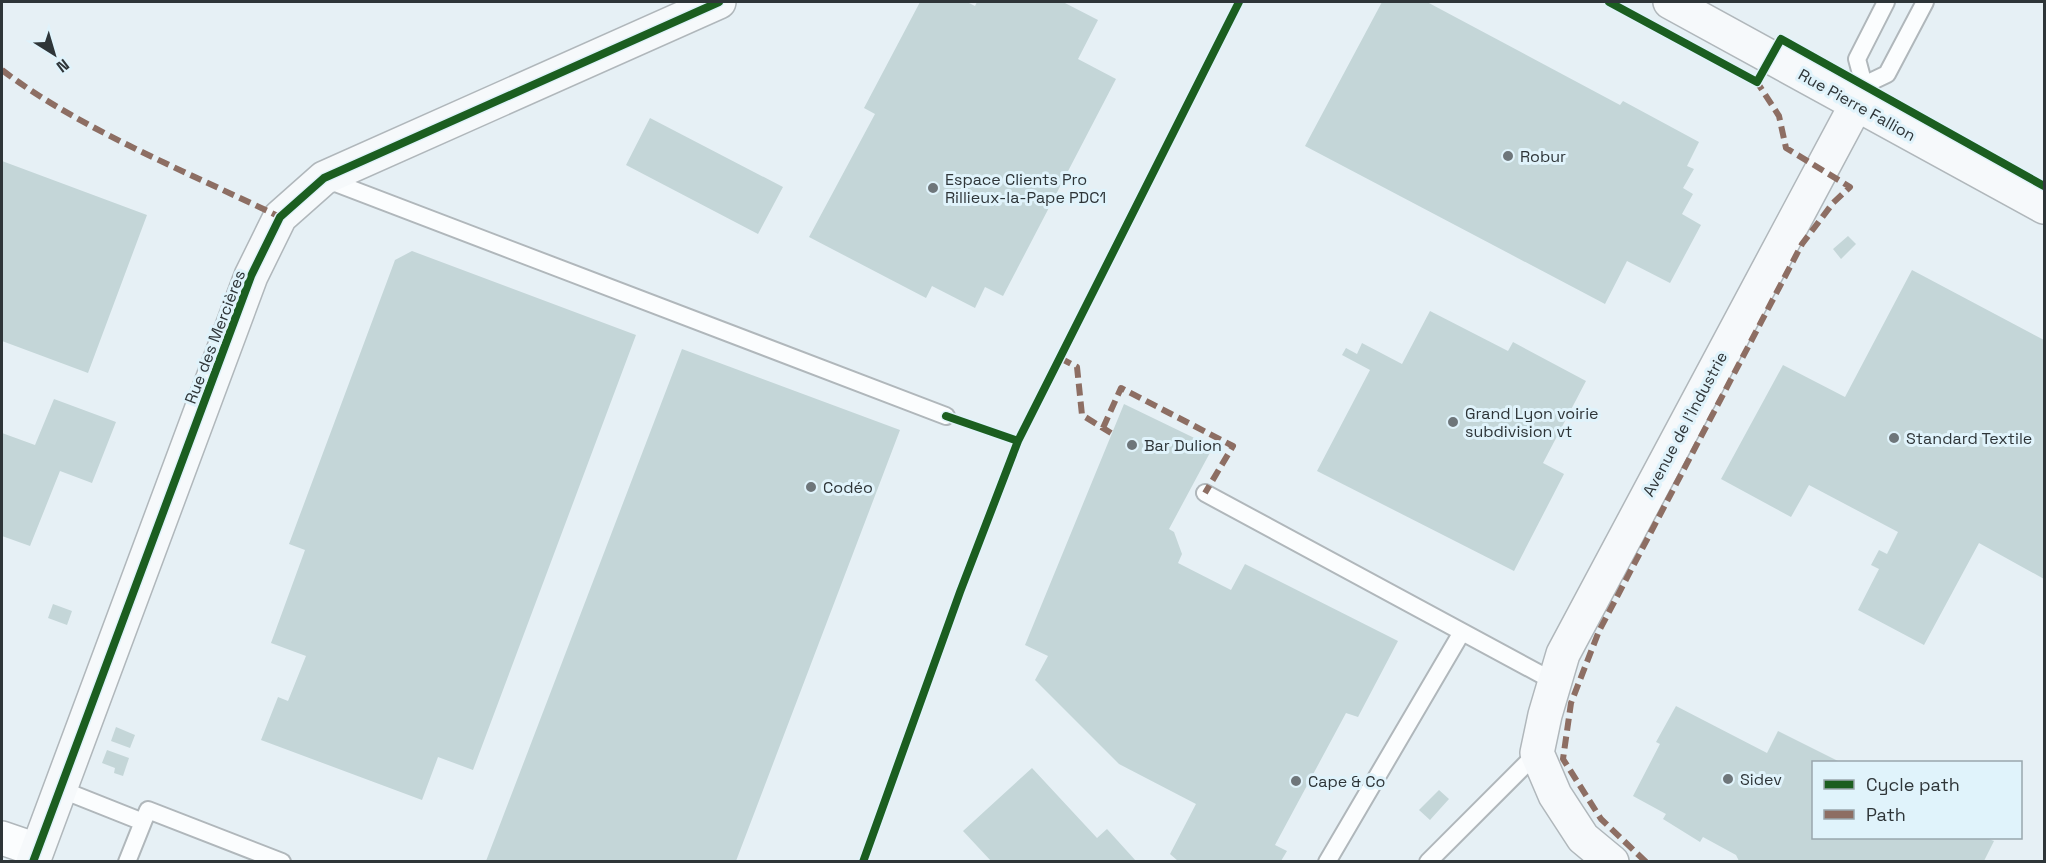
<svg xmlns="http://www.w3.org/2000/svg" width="2046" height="863" viewBox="0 0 2046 863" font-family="'Space Grotesk',sans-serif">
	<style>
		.building { fill: #c4d6d8 }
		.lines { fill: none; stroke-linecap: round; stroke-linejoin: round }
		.lane-casing { stroke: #b0b7bb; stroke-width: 20 }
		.street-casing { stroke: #b0b7bb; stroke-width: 36 }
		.secondary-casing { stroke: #b0b7bb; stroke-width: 36 }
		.lane { stroke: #fbfdfe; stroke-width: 16 }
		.street { stroke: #fbfdfe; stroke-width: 33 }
		.secondary { stroke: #f6f9fb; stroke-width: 33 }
		.quiet { stroke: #8d6e63; stroke-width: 6; stroke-dasharray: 12 6; stroke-linecap: butt }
		.cycleway-casing { stroke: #e0f3fb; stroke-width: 11 }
		.cycleway { stroke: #1b5e20; stroke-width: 8 }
		.poi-dot { fill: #6e767a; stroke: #e0f3fb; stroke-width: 2 }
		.labels { text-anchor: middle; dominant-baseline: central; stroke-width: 6; stroke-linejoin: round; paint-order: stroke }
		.street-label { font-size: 16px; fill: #2e3538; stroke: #e0f3fb }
		.poi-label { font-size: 16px; fill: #2e3538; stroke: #e0f3fb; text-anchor: start }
	</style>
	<rect width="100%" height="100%" fill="#e6f0f5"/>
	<path class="building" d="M920,2H967L975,6L977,2H1063L1098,20L1078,59L1116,79L1003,296L985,287L975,308L932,286L926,298L809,237L875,114L864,108Z
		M1382,2H1427L1620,105L1623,101L1699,142L1687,166L1694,169L1683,188L1693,194L1682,214L1701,225L1670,283L1627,261L1605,304L1305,146Z
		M650,118L783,187L758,234L626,165Z
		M2,161L147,215L88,373L2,341Z
		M1848,236L1856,244L1841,259L1833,249Z
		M412,251L636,335L473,770L438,757L422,800L261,740L278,697L288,701L306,656L271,643L305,550L289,544L395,260Z
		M1912,270L2044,340V579L1979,543L1924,645L1858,610L1879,569L1871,565L1879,550L1887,554L1898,532L1809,485L1791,517L1721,479L1783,365L1845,397Z
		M1430,311L1508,351L1513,342L1586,381L1543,463L1564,474L1514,571L1317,471L1370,370L1342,355L1346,348L1357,354L1362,343L1402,364Z
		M682,349L900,430L736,861H486Z
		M54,399L116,422L92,483L60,471L30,546L2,536V433L35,445Z
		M1124,404L1213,447L1169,529L1174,532L1182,554L1178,563L1231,590L1245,564L1398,641L1358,717L1346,713L1275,845L1287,851L1281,861H1178L1170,854L1196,804L1119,764L1035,680L1048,656L1025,645Z
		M53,604L72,611L67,625L48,618Z
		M1676,706L1767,753L1778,731L1840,762H1814V838H1986L1994,841L1984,861H1739L1736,855L1703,837L1700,842L1663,819L1666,814L1633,796L1660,744L1656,742Z
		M116,727L135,735L130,748L111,741Z
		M107,750L129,758L123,776L114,773L115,768L102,763Z
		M1032,768L1097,838L1107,829L1136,861H991L963,831Z
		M1439,790L1449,799L1430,820L1419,810Z"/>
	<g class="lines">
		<g class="lane-casing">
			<path id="lane" d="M1864,85L1887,74L1925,2
				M1856,105L1864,85L1857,59L1886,2
				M325,179L946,416
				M1205,493L1555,682
				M60,789L143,822L127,862
				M143,822L148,810L282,862
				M1327,862L1462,632
				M1428,862L1537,753"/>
		</g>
		<g class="street-casing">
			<path id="street" d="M2,838L37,850"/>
		</g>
		<g class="secondary-casing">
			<path id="secondary" d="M1670,2L2044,207
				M33,862L251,276L280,217L324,178L719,2
				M1612,862L1583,838L1555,795L1537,753L1545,715L1563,654L1856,105"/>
		</g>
		<use href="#lane" class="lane"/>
		<use href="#street" class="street"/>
		<use href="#secondary" class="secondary"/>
		<path class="quiet" d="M2,70C81,130 190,173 280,217
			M1060,358L1077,367L1082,415L1111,433
			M1103,428L1121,388L1233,446L1205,493
			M1646,862L1601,819L1563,759L1571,703L1599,631L1802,244L1833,203L1850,187L1786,148L1779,116L1757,82"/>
		<g class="cycleway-casing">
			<path id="cycleway" d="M1609,2L1757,82L1781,39L2044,186
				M946,416L1018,441
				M33,862L251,276L280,217L324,178L719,2
				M863,862L960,592L1018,441L1239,2"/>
		</g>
		<use href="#cycleway" class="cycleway"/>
	</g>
	<g class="poi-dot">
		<circle cx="1508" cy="156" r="6"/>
		<circle cx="933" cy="188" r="6"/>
		<circle cx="1453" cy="422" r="6"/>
		<circle cx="1894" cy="438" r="6"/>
		<circle cx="1132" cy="445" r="6"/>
		<circle cx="811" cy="487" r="6"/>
		<circle cx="1728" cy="779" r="6"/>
		<circle cx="1296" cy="781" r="6"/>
	</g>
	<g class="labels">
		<g class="street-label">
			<text transform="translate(1857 105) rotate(29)">Rue Pierre Fallion</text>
			<text transform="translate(215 337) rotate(-69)">Rue des Mercières</text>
			<text transform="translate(1685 424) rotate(-62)">Avenue de l'Industrie</text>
		</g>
		<g class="poi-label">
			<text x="1520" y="156">Robur</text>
			<text x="945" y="179">Espace Clients Pro<tspan x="945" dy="18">Rillieux-la-Pape PDC1</tspan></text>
			<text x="1465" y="413">Grand Lyon voirie<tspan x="1465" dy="18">subdivision vt</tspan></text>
			<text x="1906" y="438">Standard Textile</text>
			<text x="1144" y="445">Bar Dulion</text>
			<text x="823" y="487">Codéo</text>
			<text x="1740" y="779">Sidev</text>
			<text x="1308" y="781">Cape &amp; Co</text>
		</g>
	</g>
	<rect width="2046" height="863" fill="none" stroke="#2e3538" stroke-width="6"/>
	<rect x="1812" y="761" width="210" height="78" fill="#e0f3fb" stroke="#99a7ad" stroke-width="1.5"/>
	<rect x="1824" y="780" width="30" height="9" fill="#1b5e20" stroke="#99a7ad" stroke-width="1.5"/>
	<text x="1866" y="791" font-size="18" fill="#2e3538">Cycle path</text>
	<rect x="1824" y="810" width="30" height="9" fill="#8d6e63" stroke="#99a7ad" stroke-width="1.5"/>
	<text x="1866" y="821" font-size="18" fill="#2e3538">Path</text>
	<g transform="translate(54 54) rotate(143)" stroke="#e0f3fb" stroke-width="4.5" paint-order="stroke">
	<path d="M0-4.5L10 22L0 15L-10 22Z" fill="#2e3538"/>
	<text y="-9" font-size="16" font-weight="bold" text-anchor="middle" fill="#2e3538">N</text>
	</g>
</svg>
